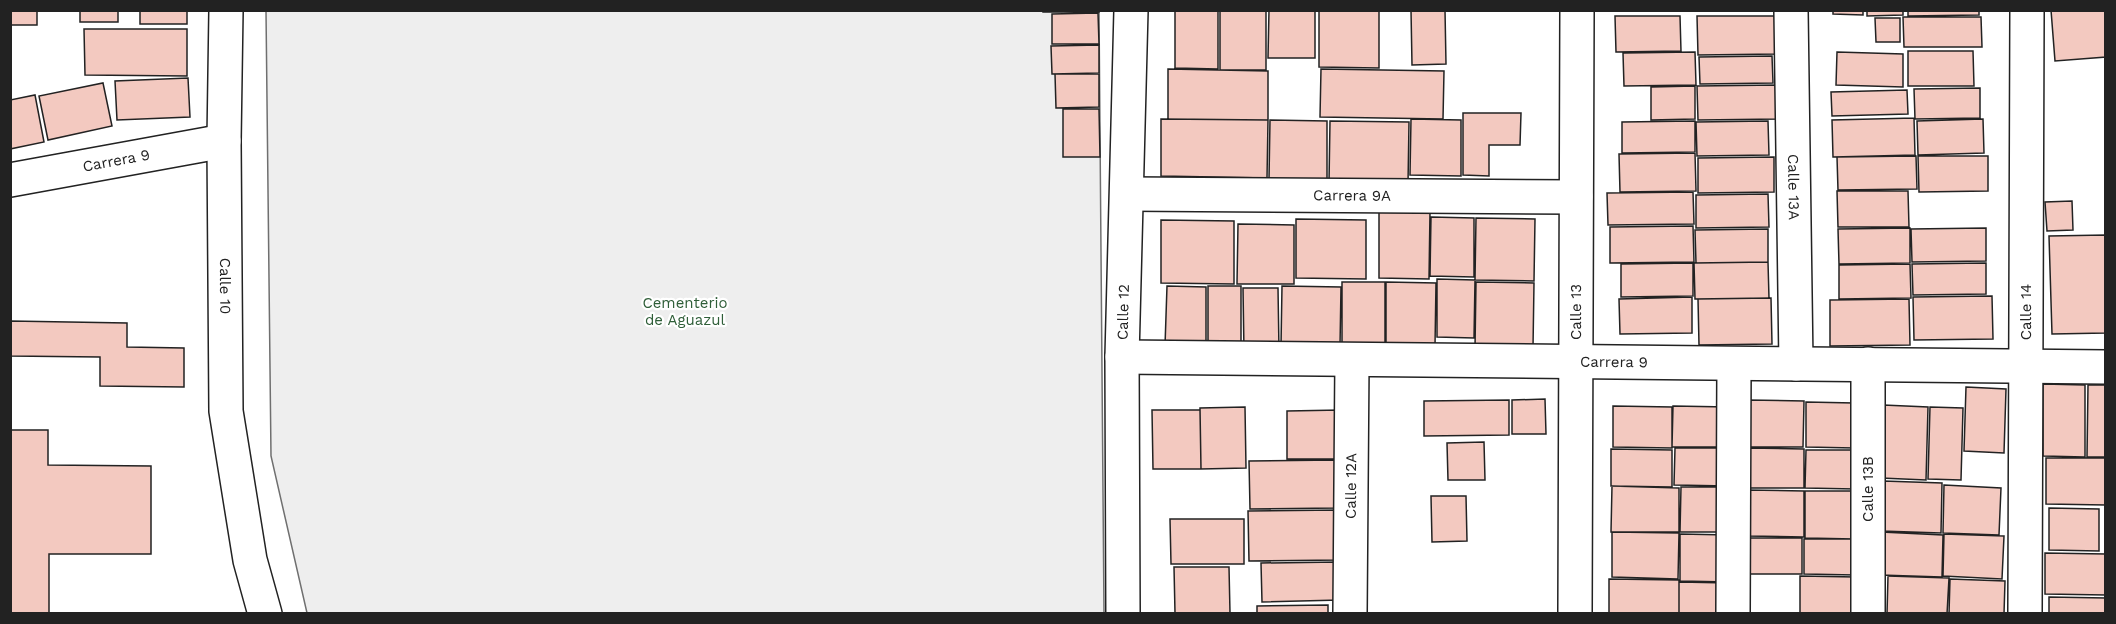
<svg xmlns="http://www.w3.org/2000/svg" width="2116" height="624" viewBox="0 0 2116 624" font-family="'Work Sans',sans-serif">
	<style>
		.green { fill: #eee; stroke: #6f6f6f; stroke-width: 1.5 }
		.building { fill: #f3c9c0; stroke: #222; stroke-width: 1.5 }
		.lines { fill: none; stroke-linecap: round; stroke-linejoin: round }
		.minor-casing { stroke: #222; stroke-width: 36 }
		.minor { stroke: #fff; stroke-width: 33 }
		.labels { text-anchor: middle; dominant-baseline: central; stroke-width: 4.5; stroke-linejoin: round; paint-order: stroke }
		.street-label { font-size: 15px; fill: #222; stroke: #fff }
		.park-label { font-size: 15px; fill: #2f5e38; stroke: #fff }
	</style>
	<rect width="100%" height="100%" fill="#fff"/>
	<path class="green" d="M266,11H1099L1104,613H307L271,456Z"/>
	<path class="building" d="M10,10H37V25H10Z
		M80,10H118V22H80Z
		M140,10H187V24H140Z
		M1043,10H1099V12H1043Z
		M1175,10H1218V69L1175,68Z
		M1220,10H1266V70H1220Z
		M1269,10H1315V58H1268Z
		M1319,10H1379V68L1319,67Z
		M1411,10H1445L1446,64L1412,65Z
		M1833,10H1863V15L1833,14Z
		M1867,10H1903V15L1867,16Z
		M1908,10H1979V15L1908,16Z
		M2051,10H2106V57L2055,61Z
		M1098,13L1099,44H1052V14Z
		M1615,16H1680L1681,51L1616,52Z
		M1697,16H1777L1778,54L1698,55Z
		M1903,17H1981L1982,47H1904Z
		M1875,18H1900V42H1876Z
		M84,29H187V76L85,75Z
		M1099,45V73L1052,74L1051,46Z
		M1908,51H1973L1974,86H1908Z
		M1695,52L1696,85L1624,86L1623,53Z
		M1837,52L1903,54V87L1836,85Z
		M1772,56L1773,83L1700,84L1699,57Z
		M1168,69L1268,71V120L1168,119Z
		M1321,69L1444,71L1443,119L1320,117Z
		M1055,74H1099V107L1056,108Z
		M188,78L190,117L117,120L115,81Z
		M103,83L112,126L48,140L39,96Z
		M1779,85L1780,119L1698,120L1697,86Z
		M1695,86V119L1651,120V87Z
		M1980,88V118L1915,119L1914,89Z
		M1907,90L1908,114L1832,116L1831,92Z
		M35,95L44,142L10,149V100Z
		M1063,109H1099L1100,157H1063Z
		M1463,113H1521L1520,145H1489V176L1463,175Z
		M1914,118L1915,155L1833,157L1832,120Z
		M1161,119L1268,120L1267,178L1161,176Z
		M1411,119L1461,120V176L1410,175Z
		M1983,119L1984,153L1918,155L1917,121Z
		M1270,120L1327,121V180L1269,179Z
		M1330,121L1409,122L1408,184L1329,183Z
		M1695,121V152L1622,153V122Z
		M1768,121L1769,155L1697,156L1696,122Z
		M1695,153L1696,191L1620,192L1619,154Z
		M1916,156L1917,189L1838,190L1837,157Z
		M1918,156H1988V191L1919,192Z
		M1774,157V192L1698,193V158Z
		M1837,191H1908L1909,227H1838Z
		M1693,192L1694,224L1608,225L1607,193Z
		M1768,194L1769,227L1696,228V195Z
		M2072,201L2073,230L2047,231L2045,202Z
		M1379,212H1430L1429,279L1379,278Z
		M1431,217L1474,218V277L1430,276Z
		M1476,218L1535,219L1534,281L1475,280Z
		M1296,219L1366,220V279L1296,278Z
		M1161,220L1234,221V284L1161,283Z
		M1238,224L1294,225V284H1237Z
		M1693,226L1694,262L1610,263V227Z
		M1910,228V263L1839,264L1838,229Z
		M1986,228V261L1912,262L1911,229Z
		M1768,229V262L1696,263L1695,230Z
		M2106,235V333L2052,334L2049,236Z
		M1768,262L1769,298L1695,299L1694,263Z
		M1693,263V296L1621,297V264Z
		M1986,263V294L1913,295L1912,264Z
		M1910,264L1911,298L1839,299V265Z
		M1437,279L1475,280L1474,338L1437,337Z
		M1342,282H1385V347L1342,346Z
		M1386,282L1436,283L1435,346H1386Z
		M1476,282L1534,283L1533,348H1475Z
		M1167,286L1206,287V347L1165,346Z
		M1208,286H1241V349L1208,348Z
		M1282,286L1341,287L1340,346H1281Z
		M1243,288H1278L1279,351L1244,352Z
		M1992,296L1993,339L1914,340L1913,297Z
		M1692,297V333L1620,334L1619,299Z
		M1771,298L1772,344L1699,345L1698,299Z
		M1909,299L1910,345L1830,346V300Z
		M10,321L127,323V347L184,348V387L100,386V357L10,356Z
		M2043,384L2085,385V457L2043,456Z
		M2088,385H2106V457H2087Z
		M1966,387L2006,389L2004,453L1964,451Z
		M1545,399L1546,434H1512V400Z
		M1509,400V435L1424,436V401Z
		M1747,400L1804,401L1803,447H1747Z
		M1806,402L1854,403V448L1806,447Z
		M1883,405L1928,407L1926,480L1881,478Z
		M1613,406L1672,407V448L1613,447Z
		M1673,406L1728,407L1727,447H1672Z
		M1245,407L1246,468L1201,469L1200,408Z
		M1930,407L1963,408L1961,480L1928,479Z
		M1152,410H1200L1201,469H1153Z
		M1341,410L1342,459H1287V411Z
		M10,430H48V465L151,466V554H49V614H10Z
		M1484,442L1485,480H1448L1447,443Z
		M1675,448H1728V486L1674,485Z
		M1747,448L1804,449V488H1747Z
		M1611,449L1672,450V487L1611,486Z
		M1806,450H1855V489L1805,488Z
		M2046,458H2106V505L2046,504Z
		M1338,460V508L1250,509L1249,461Z
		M1883,481L1942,483L1941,533L1881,531Z
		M1944,485L2001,488L1999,535L1943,533Z
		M1612,486L1679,488V532H1611Z
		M1681,487H1730V532H1680Z
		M1746,490L1804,491V537L1746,536Z
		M1805,491H1855V539L1805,538Z
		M1431,496H1466L1467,541L1432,542Z
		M2049,508L2099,509V551L2049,550Z
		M1340,510L1341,560L1249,561L1248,511Z
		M1170,519H1244V564H1171Z
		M1612,532L1679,533L1678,579L1612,577Z
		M1881,532L1943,535L1942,577L1880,575Z
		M1680,534L1729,535V582L1680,581Z
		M1944,534L2004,536L2002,579L1943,576Z
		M1746,538H1802V574H1745Z
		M1804,539H1855V575L1804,574Z
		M2045,553L2106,554V595L2045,594Z
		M1339,562L1340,600L1262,602L1261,563Z
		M1174,567H1229L1230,613H1175Z
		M1800,576L1856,577V614H1800Z
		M1888,576L1949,578L1947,614H1887Z
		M1609,579L1679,580V614H1609Z
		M1950,579L2005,581L2004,614H1949Z
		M1679,582L1729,583L1728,614H1679Z
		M2049,597L2106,598V614H2049Z
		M1328,605V614H1257V606Z"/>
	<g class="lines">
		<g class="minor-casing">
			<g id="minor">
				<path id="s1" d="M226,10L224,141L226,411L250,560L265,614"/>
				<path id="s2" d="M1791,10L1796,364"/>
				<path id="s3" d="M10,180L224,141"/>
				<path id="s4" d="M1127,194L1576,197"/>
				<path id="s5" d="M1122,357L2106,367"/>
				<path id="s6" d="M1123,614L1122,357L1131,10"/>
				<path id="s7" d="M1350,614L1352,360"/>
				<path id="s8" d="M1575,614L1577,10"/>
				<path d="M1733,614L1734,364"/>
				<path d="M1868,614V364"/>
				<path id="s9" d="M2025,614L2027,10"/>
			</g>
		</g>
		<use href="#minor" class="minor"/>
	</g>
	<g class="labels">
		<g class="street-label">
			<text stroke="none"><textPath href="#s3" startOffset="108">Carrera 9</textPath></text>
			<text stroke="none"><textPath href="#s2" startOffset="177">Calle 13A</textPath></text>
			<text stroke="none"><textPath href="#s4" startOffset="225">Carrera 9A</textPath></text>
			<text stroke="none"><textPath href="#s1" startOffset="276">Calle 10</textPath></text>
			<text stroke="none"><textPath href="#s6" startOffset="302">Calle 12</textPath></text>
			<text stroke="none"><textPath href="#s8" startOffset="302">Calle 13</textPath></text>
			<text stroke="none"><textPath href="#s9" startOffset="302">Calle 14</textPath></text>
			<text stroke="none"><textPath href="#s5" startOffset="492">Carrera 9</textPath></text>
			<text stroke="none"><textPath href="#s7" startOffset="128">Calle 12A</textPath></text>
			<text transform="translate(1868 489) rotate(-90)">Calle 13B</text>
		</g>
		<g class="park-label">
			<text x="685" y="303">Cementerio<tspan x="685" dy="17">de Aguazul</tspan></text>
		</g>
	</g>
	<rect width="2116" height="624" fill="none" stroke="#222222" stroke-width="24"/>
</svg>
